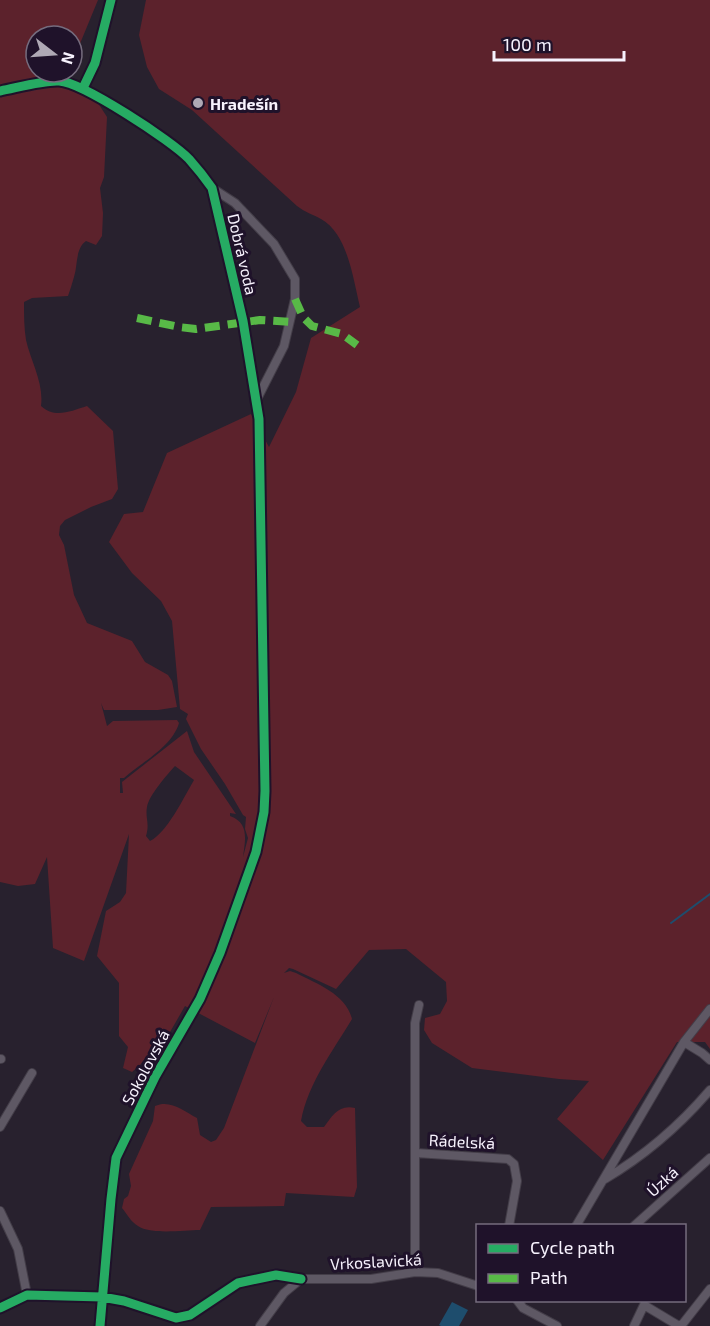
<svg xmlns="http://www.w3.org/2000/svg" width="710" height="1326" viewBox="0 0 710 1326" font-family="'Exo 2',sans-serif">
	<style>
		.green { fill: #5c222c; fill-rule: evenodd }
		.water { fill: #1e4d6d }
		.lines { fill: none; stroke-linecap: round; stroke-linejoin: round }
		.stream { stroke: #1e4d6d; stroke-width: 2 }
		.minor-casing { stroke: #433d48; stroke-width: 10 }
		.minor { stroke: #5e5864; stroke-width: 8 }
		.quiet { stroke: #58b947; stroke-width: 8; stroke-dasharray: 15 8; stroke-linecap: butt }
		.cycleway-casing { stroke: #1f122a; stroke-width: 13 }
		.cycleway { stroke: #26ab63; stroke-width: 9 }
		.poi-dot { fill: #afa9b5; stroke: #1f122a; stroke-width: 2 }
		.labels { text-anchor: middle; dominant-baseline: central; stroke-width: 6; stroke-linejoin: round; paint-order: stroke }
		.poi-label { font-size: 16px; font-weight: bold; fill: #f7f2fd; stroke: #1f122a; text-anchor: start }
		.street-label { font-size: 16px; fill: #f7f2fd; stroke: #1f122a }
	</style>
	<rect width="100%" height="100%" fill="#28212e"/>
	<path class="green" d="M0,0H98L72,63V36H36V72H68L63,86L98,103L107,117L104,177L100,188L103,213L102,236L96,245L86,241C75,249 78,265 74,277C72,284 70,290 68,296L32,298L24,302C24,315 24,328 26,340C31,362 44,383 41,406C55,419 71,411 87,406L113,431L118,489L112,499L91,507L65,520L60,526L59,535L64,545L74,595L87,623L132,641L145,662L168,675L172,681L177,707L158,710H104L101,703L107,726L113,721L177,720L179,723C172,747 142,762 124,778H120V793H123L122,782L187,731L194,752L236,814L230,813V816C250,823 245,841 243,857L248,838L245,829L246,817L243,815L225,784L201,749L186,719L188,714L180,709L172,621L161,601L132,573L109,542L124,514L143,512L167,453L251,414L269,447L296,392L311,338L360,307C353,279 348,234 321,219C312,214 306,213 297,206L192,110L159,89L147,67L139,35L146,0H710V1049L705,1042H677L603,1160L557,1119L589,1081L559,1079L472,1068L432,1043L424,1030L425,1018L440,1014L447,1001L446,982L406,949L369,950L336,989L293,969L289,968L284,973L290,971L296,973C317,984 346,994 352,1019C333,1051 308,1083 301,1121L307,1127H324C332,1116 339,1104 355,1108L357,1187L354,1197L286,1193L284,1206L211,1207L200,1230C184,1230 151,1235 138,1226C131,1222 127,1214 122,1208L124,1199L128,1196L131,1186L129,1174L153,1121L155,1106C170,1099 184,1111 197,1118L200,1135L211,1142L216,1140L224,1128L274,997L255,1043L185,1006L166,1039L153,1048L140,1065L132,1072L123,1068L128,1047L119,1036V983L97,956L106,911L120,902L126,893L129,834L84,961L53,948L47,857L35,884L18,886L0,882ZM175,766L194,780C184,797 167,833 150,841L146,836C150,823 145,818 147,807C149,795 167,775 175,766Z"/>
	<path class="water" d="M452,1302L468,1310L459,1326H441L439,1325Z"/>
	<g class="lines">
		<path class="stream" d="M671,923L710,894"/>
		<g class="minor-casing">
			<path id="minor" d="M0,91L59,81L83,88L136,120L188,158L212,188L235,203L274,244L295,279V299L284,346L257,399
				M684,1042L702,1053L710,1060
				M0,1059H1
				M0,1127L32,1073
				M416,1153L508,1159L514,1164L517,1181L509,1226
				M605,1179C644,1156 680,1125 710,1090
				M0,1211L18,1249L27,1295
				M576,1226L684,1042L710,1009
				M634,1226L710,1158
				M415,1272V1023L419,1005
				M517,1300L523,1308L557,1326
				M644,1305L679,1326
				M0,1308L27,1295L102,1297L124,1301L176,1318L190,1315L238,1283L276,1275L301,1279
				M100,1326L111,1199L116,1158L155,1077L200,999L220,953L256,852L264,812L265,791L259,419L243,321L212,188
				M260,1326L284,1293L301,1279H371L415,1272L438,1273L478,1286
				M634,1326L644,1305
				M681,1326L710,1289"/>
		</g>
		<use href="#minor" class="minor"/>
		<path class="quiet" d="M295,299L303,317L312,326L342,334L357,345
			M137,318L179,327L196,329L260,320L291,322"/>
		<g class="cycleway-casing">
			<path id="cycleway" d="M83,88L95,63L111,0
				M0,91C16,88 44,80 59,81C82,82 172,141 189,159C197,168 205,178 212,188L243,321L259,419L265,791L264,812L256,852L220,953L200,999L155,1077L116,1158L111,1199L100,1326
				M0,1308L27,1295L102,1297L124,1301L176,1318L190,1315L238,1283L276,1275L301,1279"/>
		</g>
		<use href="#cycleway" class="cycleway"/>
	</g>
	<circle class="poi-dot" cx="198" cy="103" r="6"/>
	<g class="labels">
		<g class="poi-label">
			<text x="210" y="103">Hradešín</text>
		</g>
		<g class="street-label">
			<text transform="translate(243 254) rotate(77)">Dobrá voda</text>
			<text transform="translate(145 1067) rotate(-62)">Sokolovská</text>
			<text transform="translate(462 1141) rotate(3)">Rádelská</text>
			<text transform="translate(662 1181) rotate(-42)">Úzká</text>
			<text transform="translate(376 1261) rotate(-3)">Vrkoslavická</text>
		</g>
	</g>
	<rect x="476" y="1224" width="210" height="78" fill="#1f122a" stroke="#756c7e" stroke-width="1.5"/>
	<rect x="488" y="1244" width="30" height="9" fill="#26ab63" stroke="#756c7e" stroke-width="1.5"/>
	<text x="530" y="1254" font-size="18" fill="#f7f2fd">Cycle path</text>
	<rect x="488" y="1274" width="30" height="9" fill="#58b947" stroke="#756c7e" stroke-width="1.5"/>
	<text x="530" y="1284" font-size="18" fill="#f7f2fd">Path</text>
	<g transform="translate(54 54) rotate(107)"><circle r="28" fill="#1f122a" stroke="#756c7e" stroke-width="1.5"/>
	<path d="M0-4.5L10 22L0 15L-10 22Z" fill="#afa9b5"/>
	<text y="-9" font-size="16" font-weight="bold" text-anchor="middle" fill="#f7f2fd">N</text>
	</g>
	<path d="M494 51v9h130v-9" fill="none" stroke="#f7f2fd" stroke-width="3"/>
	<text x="503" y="51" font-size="18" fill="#f7f2fd" stroke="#1f122a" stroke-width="4.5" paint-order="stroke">100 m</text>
</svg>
